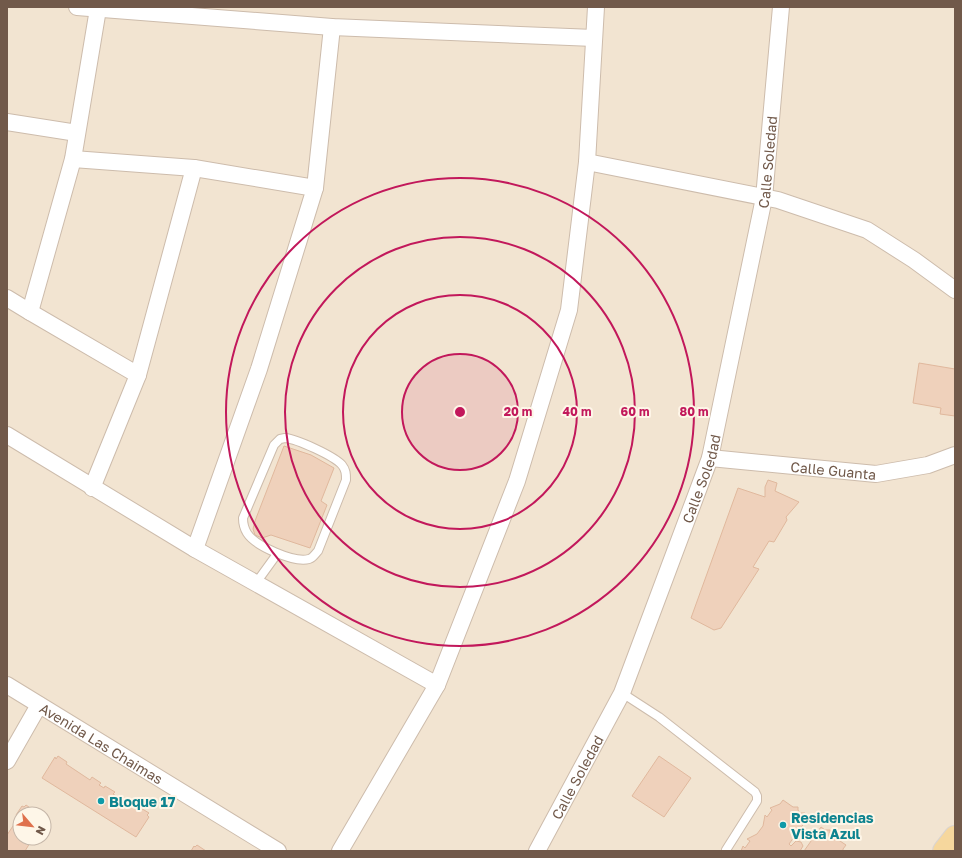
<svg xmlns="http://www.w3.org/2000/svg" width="962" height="858" viewBox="0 0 962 858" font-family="'Golos Text',sans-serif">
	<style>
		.residential { fill: #f2e4d1; fill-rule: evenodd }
		.building { fill: #efd1bb; stroke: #e0b89d }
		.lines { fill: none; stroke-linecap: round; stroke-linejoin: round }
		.lane-casing { stroke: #cdbcac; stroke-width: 10 }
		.street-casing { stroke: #cdbcac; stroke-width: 18 }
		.primary-casing { stroke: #dad4d0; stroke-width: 24 }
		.lane { stroke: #fff; stroke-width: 8 }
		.street { stroke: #fff; stroke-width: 16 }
		.primary { stroke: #f6d79d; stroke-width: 22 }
		.ring { fill: none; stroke: #c2185b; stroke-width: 2 }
		.culture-dot { fill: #0f9aa8; stroke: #fef6e8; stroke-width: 1.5 }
		.labels { text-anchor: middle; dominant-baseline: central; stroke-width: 4; stroke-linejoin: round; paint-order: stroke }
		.street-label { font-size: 14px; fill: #71594a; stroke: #fef6e8 }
		.culture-label { font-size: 14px; font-weight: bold; fill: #0d838f; stroke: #fef6e8; text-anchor: start }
		.centre { fill: #c2185b; stroke: #fef6e8; stroke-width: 2 }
		.ring-label { font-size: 12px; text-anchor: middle; font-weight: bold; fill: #c2185b; stroke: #fef6e8; stroke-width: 4; stroke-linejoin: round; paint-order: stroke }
	</style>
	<rect width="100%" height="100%" fill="#fbf2e2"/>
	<path class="residential" d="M7,7H955V851H7ZM20,814H44V838H20Z"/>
	<path class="building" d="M919,363L955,369V416L940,414L941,408L913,403Z
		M284,446L311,455L334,468L321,501L327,505L310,548L271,535L262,538L255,535L253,529L255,521Z
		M768,480L777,483L775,491L799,502L786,517L787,520L774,542L769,541L753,567L759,569L721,628L714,630L691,618L738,488L765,497V487Z
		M58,756L67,762L66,764L90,780L92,777L101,783L99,785L104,788L105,786L115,792L113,794L138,809L139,807L149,813L147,815L149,817L136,837L42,778L55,757L56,759Z
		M659,756L691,778L664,817L632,796Z
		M783,800L793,807H798V810L800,813H805V816L808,818L789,844L791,846L796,841L801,842L803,846L800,851H741L743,846L745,848L750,841L747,839L757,834L763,826L765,815L767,817L772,810L770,808L780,804Z
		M26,805L39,814H20V838H33L25,851H7V835L19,817L16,815L22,806L24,807Z
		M821,827L825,830H830V833L833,836H837V839L846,845L843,849V851H804Z
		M197,845L206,851H191L194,846L195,847Z"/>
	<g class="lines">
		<g class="lane-casing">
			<path id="lane" d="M285,438C297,439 334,456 342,465C346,470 346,474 346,480L318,551C315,554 313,558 309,559C294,563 255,546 247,533C244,528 243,524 243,518L274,445L280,439Z
				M256,583L277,554
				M622,693L659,717L755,792L757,796V801L726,850"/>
		</g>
		<g class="street-casing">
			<g id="street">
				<path d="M77,7L332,27L594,38"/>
				<path d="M7,122L77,133"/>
				<path d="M73,159L194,168L315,188"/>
				<path d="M587,162L778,200L867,230L914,260L955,290"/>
				<path d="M7,298L30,312L138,375"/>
				<path d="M30,312L73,159L98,9"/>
				<path d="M7,435L195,549L437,685"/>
				<path id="s1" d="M710,458L876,474L928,465L955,455"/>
				<path d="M92,488L138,375L194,168"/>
				<path d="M195,549L259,369L315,188L332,27"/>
				<path id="s2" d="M7,685L278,851"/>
				<path d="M7,761L39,705"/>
				<path d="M340,851L437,685L517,481L569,310L587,162L596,7"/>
				<path id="s3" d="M537,851L622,693L710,458L764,198L781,7"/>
			</g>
		</g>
		<g class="primary-casing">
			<path id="primary" d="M944,851L955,837"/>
		</g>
		<use href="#lane" class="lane"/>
		<use href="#street" class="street"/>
		<use href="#primary" class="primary"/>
	</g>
	<circle cx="460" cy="412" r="58" fill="#c2185b" fill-opacity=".12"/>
	<g class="ring">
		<circle cx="460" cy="412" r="58"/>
		<circle cx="460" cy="412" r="117"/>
		<circle cx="460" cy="412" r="175"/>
		<circle cx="460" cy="412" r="234"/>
	</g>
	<g class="culture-dot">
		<circle cx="101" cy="801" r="4"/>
		<circle cx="783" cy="825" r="4"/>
	</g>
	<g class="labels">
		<g class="street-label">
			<text stroke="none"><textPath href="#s3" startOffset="732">Calle Soledad</textPath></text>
			<text stroke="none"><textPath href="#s1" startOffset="124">Calle Guanta</textPath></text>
			<text stroke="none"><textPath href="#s3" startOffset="408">Calle Soledad</textPath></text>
			<text stroke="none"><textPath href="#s2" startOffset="111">Avenida Las Chaimas</textPath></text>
			<text stroke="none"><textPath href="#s3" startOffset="84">Calle Soledad</textPath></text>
		</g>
		<g class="culture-label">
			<text x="109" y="801">Bloque 17</text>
			<text x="791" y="817">Residencias<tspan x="791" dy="16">Vista Azul</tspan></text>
		</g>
	</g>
	<circle cx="460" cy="412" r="6" class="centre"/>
	<g class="ring-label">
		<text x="518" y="416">20 m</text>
		<text x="577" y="416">40 m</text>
		<text x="635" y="416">60 m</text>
		<text x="694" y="416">80 m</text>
	</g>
	<rect width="962" height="858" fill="none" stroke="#71594a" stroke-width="16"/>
	<g transform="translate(32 826) rotate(118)"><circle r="19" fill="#fef6e8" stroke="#c6b7a9"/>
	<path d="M0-3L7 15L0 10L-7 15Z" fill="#df714d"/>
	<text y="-6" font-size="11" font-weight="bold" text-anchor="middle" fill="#71594a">N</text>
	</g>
</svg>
